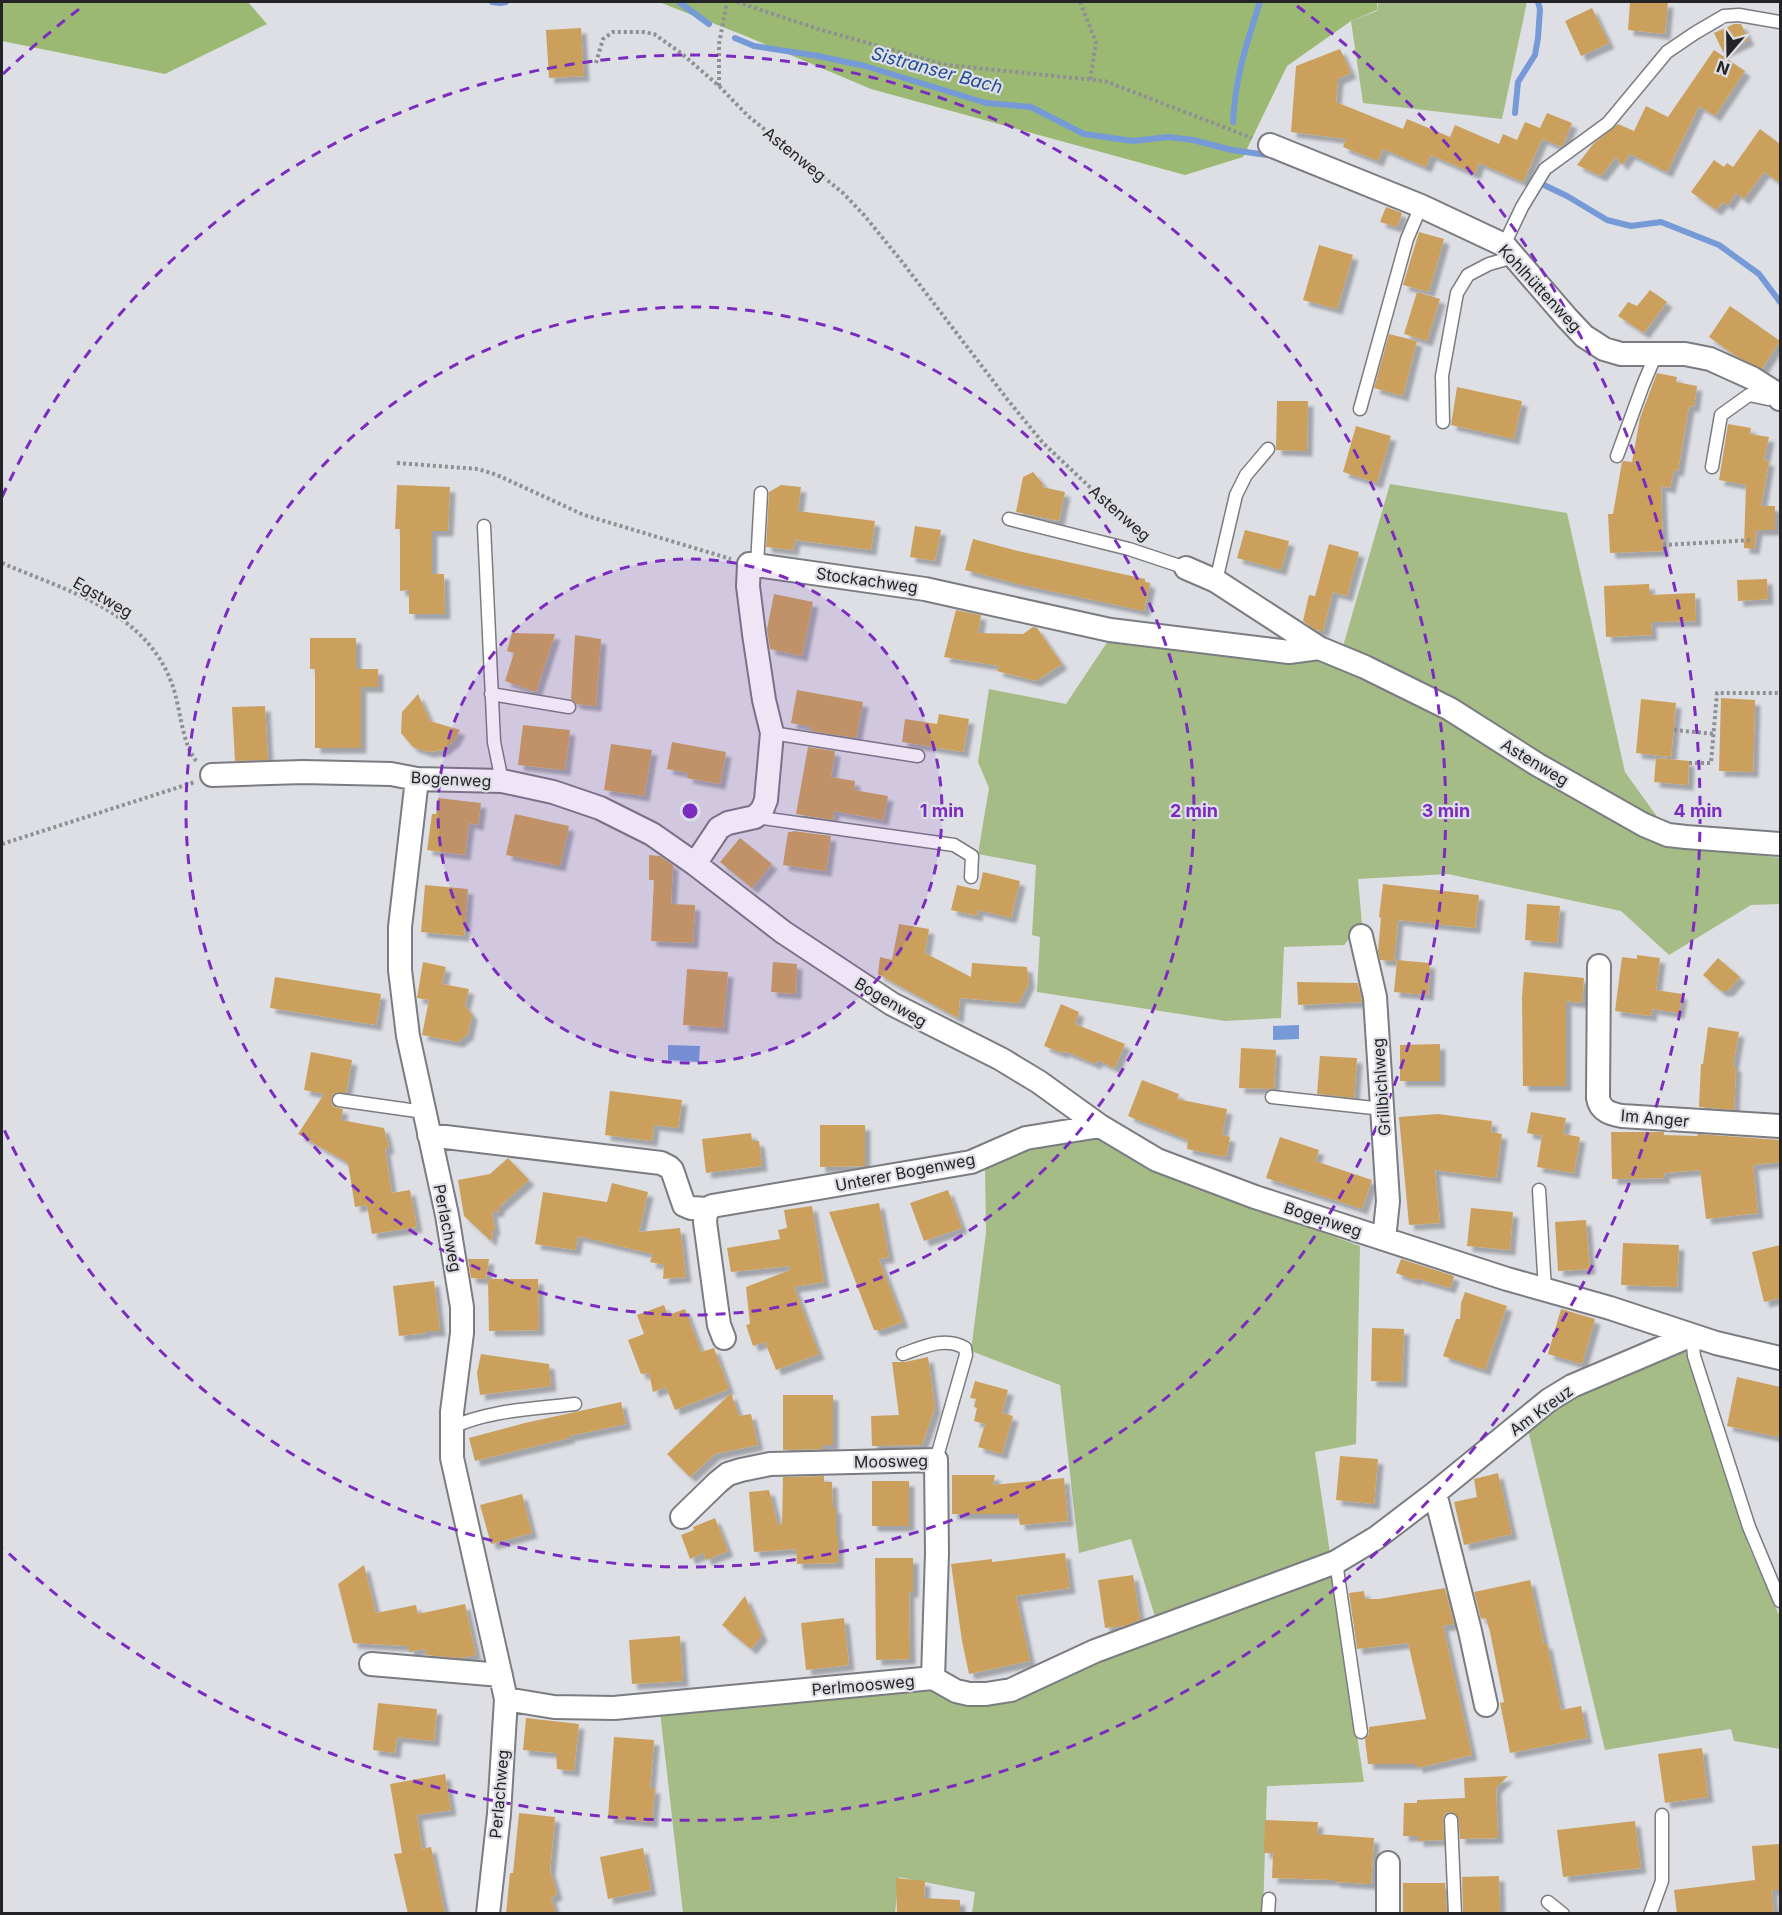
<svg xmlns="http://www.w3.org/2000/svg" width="1782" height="1915" viewBox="0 0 1782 1915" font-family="Inter,sans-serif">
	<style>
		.green { fill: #a5bc86 }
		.forest { fill: #9cb973 }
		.water { fill: #769ad7 }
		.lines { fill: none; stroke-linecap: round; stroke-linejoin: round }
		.stream { stroke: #769ad7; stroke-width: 6 }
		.building { fill: #cba05d; filter: url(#shadow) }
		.service-casing { stroke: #7a7c81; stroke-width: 15 }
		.minor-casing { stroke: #7a7c81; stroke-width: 26 }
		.path { stroke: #8f9094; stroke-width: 4; stroke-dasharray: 3 3; stroke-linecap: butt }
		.service { stroke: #fff; stroke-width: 12 }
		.minor { stroke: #fff; stroke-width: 22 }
		.ring { fill: none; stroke: #7b2cbf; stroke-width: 3; stroke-dasharray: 10 8 }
		.labels { text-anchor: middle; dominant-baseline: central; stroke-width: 4.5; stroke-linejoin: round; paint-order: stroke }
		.street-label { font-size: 16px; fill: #242426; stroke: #dddfe5 }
		.water-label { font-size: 18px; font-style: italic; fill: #224c95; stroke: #dddfe5 }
		.centre { fill: #7b2cbf; stroke: #dddfe5; stroke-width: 3 }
		.ring-label { font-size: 18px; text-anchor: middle; font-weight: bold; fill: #7b2cbf; stroke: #dddfe5; stroke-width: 4.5; stroke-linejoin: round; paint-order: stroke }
	</style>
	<defs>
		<filter id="shadow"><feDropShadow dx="5.5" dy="5.5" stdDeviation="1.5" flood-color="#0004"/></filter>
	</defs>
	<rect width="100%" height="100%" fill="#dddfe5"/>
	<path class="green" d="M1378,2H1527L1502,119L1363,103L1351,21L1377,11Z
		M1390,484L1567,513L1625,772L1676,843L1780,858V904L1751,905L1669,955L1621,911L1448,874L1358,879L1362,924L1344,945L1284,947L1281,1018L1225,1021L1037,992L1040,937L1032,935L1036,865L978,854L989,788L978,762L989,689L1066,704L1110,638L1339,660Z
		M1101,1138L1167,1176L1360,1246L1356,1444L1315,1452L1364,1782L1267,1786L1263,1913H972L975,1892L899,1877L895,1913H683L660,1712L922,1687L961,1701L1161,1636L1131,1539L1079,1553L1060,1385L971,1351L986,1233L985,1165L1025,1144Z
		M1685,1350L1748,1545L1780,1617V1749L1734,1741L1731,1729L1605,1750L1527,1426L1570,1392Z"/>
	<path class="forest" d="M2,2H248L267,24L165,74L2,41Z
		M659,2H1377V10L1351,21L1287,66L1243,157L1185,175L871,89L743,35Z"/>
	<path class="water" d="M1299,1025V1039L1273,1040V1026Z
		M668,1045L700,1046L699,1062L668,1060Z"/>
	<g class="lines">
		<path class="stream" d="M492,2L500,3L506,2
			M679,2L709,24
			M735,38L754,46L818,56L865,66L986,103L1031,107L1084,134L1133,141L1168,137L1193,140L1232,150L1267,155
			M1515,113L1518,82L1535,55L1538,38L1540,9L1538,2
			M1233,122C1235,78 1247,42 1260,2
			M1544,185L1567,196L1607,220L1631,226L1661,222L1719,245L1759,274L1780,302"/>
	</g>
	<path class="building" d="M1630,2H1668L1665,34L1628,30Z
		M1592,8L1609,43L1581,56L1565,21Z
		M1734,24H1741L1749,40L1723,52L1714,33Z
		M581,28L584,76L549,78L546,30Z
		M1340,49L1351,73L1338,79L1336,102L1403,129L1407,119L1450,137L1455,125L1499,144L1503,134L1517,140L1525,122L1540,128L1547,113L1572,123L1562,147L1542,139L1523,182L1479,163L1475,174L1431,155L1426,167L1383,149L1378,161L1343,147L1346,139L1291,132L1296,66Z
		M1714,50L1745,71L1715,116L1699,106L1667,172L1630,154L1622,165L1616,157L1601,176L1577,165L1594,143L1618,124L1634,131L1646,106L1668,117Z
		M1760,129L1780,144V183L1764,172L1744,199L1736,193L1728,205L1723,202L1716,210L1691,192L1714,160L1724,167L1727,163L1733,167Z
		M1386,207L1402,213L1397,227L1380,222Z
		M1419,232L1444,239L1429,292L1403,285Z
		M1319,245L1353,255L1337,309L1303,300Z
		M1650,290L1667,302L1644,333L1618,316L1628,302L1637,306Z
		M1417,292L1440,299L1427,341L1404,334Z
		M1730,306L1780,341L1762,369L1736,356L1709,337Z
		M1389,334L1417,341L1403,396L1374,388Z
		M1657,373L1677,377L1676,382L1697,386L1694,407L1689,406L1678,471L1674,470L1670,488L1661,486L1663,551L1610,553L1608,514H1613L1622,462L1624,461L1632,462L1640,418Z
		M1457,387L1522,401L1514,439L1451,425Z
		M1277,401H1308L1307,451L1276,450Z
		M1728,424L1751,428L1750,434L1769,437L1764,460L1769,461L1761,506H1775V530H1757L1754,549L1744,548L1746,485L1719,480Z
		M1356,426L1391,436L1377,483L1343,472Z
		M1033,472L1043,484L1042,487L1065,492L1059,521L1016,512L1023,477Z
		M397,485L450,487L448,531H432V574H444L445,614H409V590L400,591V529H395Z
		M781,485L801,487L798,511L875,521L871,550L795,540L793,550L766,547L769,492Z
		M915,526L941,530L935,561L910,557Z
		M1245,530L1289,541L1281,570L1237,558Z
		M973,539L1018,551L1145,579V582L1150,583L1144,611L1018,584L965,570Z
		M1329,544L1359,552L1347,596L1333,592L1323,631L1315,630L1303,621L1309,595L1315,596Z
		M1767,579L1768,599L1738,601L1737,580Z
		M1649,584L1650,595L1695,593L1696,621L1651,622L1652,635L1606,637L1604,586Z
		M774,594L813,602L802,656L770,649L767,629Z
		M956,610L981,615L978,633L1023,634L1033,627L1037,628L1062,664L1036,681L997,671L999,666L944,657Z
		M512,633L555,634L536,692L505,681L514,653L507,651Z
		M575,635L601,639L596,706L577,704L571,699Z
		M310,638H356V669H378V687H361V748H315V669H310Z
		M797,690L863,702L856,738L811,731L812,727L791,723Z
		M418,694L430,721L460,730L454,741L443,750L428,752L413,747L401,733L402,712Z
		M1721,698L1755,700L1753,772L1719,771Z
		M1641,699L1676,703L1671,757L1636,753Z
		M265,706L268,760L235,761L232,707Z
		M939,714L969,719L963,752L902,742L905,719L937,724Z
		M523,725L570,730L565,770L518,765Z
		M672,742L726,752L720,784L687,778L688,773L667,769Z
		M611,744L652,750L644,796L604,790Z
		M808,747L835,751L831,777L855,781L854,790L888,796L883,820L834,811L833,820L796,814Z
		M1656,758L1689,761L1688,785L1654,782Z
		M438,798L481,803L478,825L469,823L465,855L427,850L432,814H436Z
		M515,814L569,826L560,866L506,855Z
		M793,831L831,836L826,871L783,865L788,832H792Z
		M740,838L772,864L752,888L720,862Z
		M649,855L660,856L673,865L671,904L695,905L693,943L651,941L654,880H649Z
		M983,872L1020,881L1011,918L978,910L977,916L951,910L957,885L979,890Z
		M1383,884L1479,895L1475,928L1398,920L1394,961L1380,960L1378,951L1381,918L1379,917Z
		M425,885L468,889L464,936L421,932Z
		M1527,904L1560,906L1557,943L1525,940Z
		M899,924L929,929L925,953L971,977L972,963L1027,967L1029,983L1019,1003L960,998L958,1018L878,974L880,957L892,960Z
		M1637,955L1660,958L1656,990L1682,994L1679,1013L1652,1009L1651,1016L1615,1011L1622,957L1637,959Z
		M1718,958L1740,977L1728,991H1721L1703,975Z
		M1397,960L1430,963L1428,995L1394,992Z
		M423,962L446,967L442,984L469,989L465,1005L472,1015L468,1034L458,1042L422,1035L429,1000L417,998Z
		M773,962L797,964L796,994L771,992Z
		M687,969L728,972L723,1028L683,1025Z
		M1524,972L1584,978L1582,1003L1566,1001V1086H1523L1522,997Z
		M275,977L381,994L376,1025L270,1008Z
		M1297,982L1358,983L1362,1002L1298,1005Z
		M1061,1004L1079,1012L1075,1024L1125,1044L1115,1068L1097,1060L1096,1064L1064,1051L1062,1053L1044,1046Z
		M1708,1027L1739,1032L1733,1066H1736L1734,1110L1699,1107L1701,1064H1703Z
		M1440,1044V1081H1400V1045Z
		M1241,1048L1276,1050L1274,1089L1239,1088Z
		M311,1052L352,1060L346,1093H335L332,1095L331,1103L334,1107L343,1109L341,1120L384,1128L389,1148L385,1149L392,1193L410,1190L417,1227L372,1234L367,1205L355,1207L348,1163L298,1134L324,1094L304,1090Z
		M1320,1056L1357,1058L1354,1098L1317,1094Z
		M1142,1080L1179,1094L1177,1099L1227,1109L1222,1135L1230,1137L1226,1157L1187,1149L1188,1140L1128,1116Z
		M610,1091L682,1100L678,1128L654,1125L652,1141L605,1135Z
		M1531,1112L1566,1118L1563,1134L1580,1137L1574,1173L1537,1167L1542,1136L1527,1133Z
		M1438,1114L1492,1121L1491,1132L1502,1134L1496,1178L1435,1170L1440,1223L1409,1225L1399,1117Z
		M820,1125H865V1166L820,1167Z
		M1611,1132H1664V1135L1697,1136L1698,1134L1780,1140V1162L1753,1165L1758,1213L1706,1219L1700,1170L1664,1173L1665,1178L1612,1179Z
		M751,1133L752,1141H759L762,1166L706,1173L702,1139Z
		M1280,1137L1319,1150L1315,1161L1372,1180L1362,1209L1266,1178Z
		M508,1158L529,1180L499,1207V1211L492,1212L495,1230H493L491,1241L464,1216L458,1180L490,1174Z
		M612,1183L648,1192L639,1232L680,1228L686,1277L663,1279L664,1265L650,1262L653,1254L578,1236L575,1250L535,1244L543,1192L607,1202Z
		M948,1190L962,1228L924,1241L910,1203Z
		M879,1203L889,1257L879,1259L903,1322L880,1330H874L829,1212Z
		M812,1206L824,1282L794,1287L819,1354L776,1370L765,1342L753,1346L746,1325L750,1324L746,1287L790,1270L789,1266L731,1272L727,1248L780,1239L778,1230L787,1228L784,1210Z
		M1471,1208L1513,1212L1510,1250L1467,1246Z
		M1586,1220L1590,1269L1558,1271L1555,1222Z
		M1623,1243L1679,1245L1677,1287L1621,1285Z
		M1780,1245V1298L1764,1302L1752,1252Z
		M468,1259H489L486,1279L471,1278Z
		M1401,1259L1454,1276L1450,1288L1416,1278L1415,1280L1396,1273Z
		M488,1279H538L539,1330L489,1331Z
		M434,1281L440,1331H426V1333L399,1336L393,1286Z
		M1465,1292L1507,1306L1485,1370L1443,1356L1456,1319H1460L1461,1303Z
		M664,1305L668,1315L685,1309L701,1352L714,1348L729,1389L675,1410L666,1387L653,1392L649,1373L641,1374L628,1340L644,1334L637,1315Z
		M1561,1309L1595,1319L1582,1364L1548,1354Z
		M1372,1328L1404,1329L1402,1382L1371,1381Z
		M481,1354L549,1364L551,1386L480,1395L477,1373Z
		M928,1357L935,1408L922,1445L872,1446L871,1416L899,1415L892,1362H905Z
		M1737,1377L1780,1387V1426L1778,1437L1727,1426Z
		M975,1381L1008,1390L1002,1413L1013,1416L1002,1454L978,1447L985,1424L974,1421L977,1408L974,1407L976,1399L970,1398Z
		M731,1393L739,1416L751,1414L758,1445L715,1454L690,1477L667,1454Z
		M783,1395H833V1445H823V1449L783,1450Z
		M621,1402L626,1424L569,1436V1438L475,1461L469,1438L525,1423Z
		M1340,1456L1378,1459L1374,1504L1336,1500Z
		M1498,1473L1512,1534L1464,1545L1454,1502L1477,1497L1474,1479Z
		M952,1475H995L993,1485L1064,1478L1068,1521L1020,1525L1018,1514H952Z
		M824,1476V1482H832L833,1508H836V1535H838V1563L797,1564L796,1549L754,1552L749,1492L769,1490L778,1525L782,1524L783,1477Z
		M872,1481H909V1526H872Z
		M522,1494L532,1533L491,1544L480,1505Z
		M715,1518L728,1551L706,1560L704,1553L690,1559L681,1535L694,1530L693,1527Z
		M1065,1553L1070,1588L1016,1596L1030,1661L969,1674L962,1641L951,1564L992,1559V1562Z
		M875,1558H913V1592H909L910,1659L876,1660Z
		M364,1565L376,1613L416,1605L418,1614L465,1604L476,1655L460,1658L426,1655L425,1649L409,1652L408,1646L353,1643L338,1584Z
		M1133,1575L1140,1620L1125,1626L1105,1628L1098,1580Z
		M1530,1580L1544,1644H1547L1561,1710L1581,1706L1587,1738L1510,1753L1500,1703L1504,1702L1490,1632L1486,1618L1481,1619L1474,1592Z
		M1445,1588L1454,1624L1443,1626L1472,1755L1417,1768V1764H1368L1365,1739L1369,1734V1727L1426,1719L1408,1643L1357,1649L1349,1593L1364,1591L1365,1599H1379Z
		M745,1596L762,1636L751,1649L722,1625Z
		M844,1618L849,1665L806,1670L801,1623Z
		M680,1636L683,1681L632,1684L629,1640Z
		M378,1703L437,1709L434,1741L397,1737L395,1753L373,1750Z
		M526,1718L579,1724L574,1771L557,1769L556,1753L523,1750Z
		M614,1737L654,1740L650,1788H655L652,1822L608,1818Z
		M1702,1748L1708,1797L1665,1803L1658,1754Z
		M445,1774L451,1810L417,1815L422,1849L431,1847L445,1914H408L394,1854L402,1853L390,1784Z
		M1508,1776L1496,1788L1498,1838L1460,1839L1458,1816L1451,1812L1446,1813L1443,1817L1444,1840L1418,1841V1836H1403L1404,1803H1417V1800L1465,1798L1464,1778Z
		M519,1813L555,1817L550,1870L557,1894L551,1898L556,1914H506L510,1873H513Z
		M1265,1820L1318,1822L1317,1834L1374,1838L1371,1884L1335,1882V1880L1272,1878L1273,1853H1264Z
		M1635,1821L1641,1868L1563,1877L1557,1830Z
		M1780,1844V1890H1772L1774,1914H1677L1674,1890L1755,1880L1752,1846Z
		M643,1848L651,1890L608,1899L600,1857Z
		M1499,1876L1500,1914H1463L1462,1877Z
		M896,1878L925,1881L924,1898L960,1900V1914H897Z
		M1403,1883H1445L1447,1914H1403Z"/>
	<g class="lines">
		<g class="service-casing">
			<path id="service" d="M1504,245L1522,207L1545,169L1608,123L1667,52L1695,33L1724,16L1739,15L1780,22
				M1360,409L1407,239L1421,206
				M1443,422L1442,376L1457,293L1468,275L1489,264L1514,257
				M1617,456L1643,385L1656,354
				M1712,467L1721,415L1749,395L1768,399L1778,396
				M1009,519L1129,549L1186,568
				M484,526L494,742L502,781
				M757,565L761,493
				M1216,581L1236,495L1246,475L1268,449
				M491,694L569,707
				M772,733L918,756
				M755,817L954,845L972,856L971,877
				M1272,1097L1383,1109
				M339,1100L424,1112
				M1539,1190L1545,1290
				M1692,1335L1694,1356L1749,1527L1780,1601
				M903,1354C923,1347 945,1336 965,1348L966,1355L936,1460
				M451,1428C487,1410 535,1409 575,1404
				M1336,1562L1361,1732
				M1451,1820L1455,1914
				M1548,1902L1563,1914
				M1268,1914L1269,1899
				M1650,1914L1662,1881V1815"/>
		</g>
		<g class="minor-casing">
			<path id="minor" d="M1270,145L1421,206L1504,245L1567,318L1584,336L1604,349L1621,354H1685L1710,359L1752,378L1779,395L1780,399
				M1186,568L1216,581L1319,648L1365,667L1450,709L1538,765L1644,825L1668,835L1686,837L1780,844
				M212,775L303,772L391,774L417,779L502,781L553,792L600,808L652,834L695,864L783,932L892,1004L1001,1059L1039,1082L1100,1126L1157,1160L1255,1197L1507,1279L1610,1308L1716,1343L1780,1358
				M417,779L400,927V970L408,1036L447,1215L462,1307V1333L452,1412V1458L506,1699L499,1814L488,1914
				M695,864L719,828L728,823L755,817L762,810L766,800L772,733L764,700L754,634L748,586L749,564L925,589L1110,630L1289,652L1319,648
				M1361,936L1375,997L1388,1201L1384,1239
				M1599,966L1598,1098C1600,1111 1611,1114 1622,1116L1780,1126
				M429,1135L661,1163L669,1167L672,1170L684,1205L691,1208L708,1209
				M724,1338L719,1325L705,1222L706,1213L712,1206L971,1162L1026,1138L1100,1126
				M1435,1493L1470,1631L1486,1705
				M682,1517L718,1482L728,1474L741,1470L770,1464L936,1460L937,1553L933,1678
				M371,1664L501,1675
				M506,1699L554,1707L614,1708L933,1678L956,1691L969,1694H986L1011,1690L1095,1651L1336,1562L1376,1538L1435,1493L1549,1400L1572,1386L1692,1335
				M1388,1863V1914"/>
		</g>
		<path class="path" d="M737,2L818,29L946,65L1105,81L1252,138
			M1080,2L1096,42L1090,80
			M596,63L603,39L613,32H643L654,34L681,53L719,86L748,116L843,193L864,215L903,263L1007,399L1043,443L1112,508L1148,538
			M719,86V44L727,2
			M397,463L478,469L497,475L584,515L731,559
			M1663,545L1752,540
			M2,563C66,591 145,610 172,684C181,708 181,743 197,762
			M1674,730L1715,734
			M1689,763H1711L1717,693H1780
			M2,844L195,782"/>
		<use href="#service" class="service"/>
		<use href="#minor" class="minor"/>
	</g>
	<circle cx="690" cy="811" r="252" fill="#7b2cbf" fill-opacity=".12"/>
	<g class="ring">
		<circle cx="690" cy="811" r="252"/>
		<circle cx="690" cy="811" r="504"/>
		<path d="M2 497A756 756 0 1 1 2 1125"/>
		<path d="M3 74A1008 1008 0 0 1 83 6M1297 6A1008 1008 0 1 1 3 1548"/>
	</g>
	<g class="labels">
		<g class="street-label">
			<text transform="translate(795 154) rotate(39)">Astenweg</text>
			<text transform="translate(1540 288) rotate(47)">Kohlhüttenweg</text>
			<text transform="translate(1120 513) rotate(41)">Astenweg</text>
			<text transform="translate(867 580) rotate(8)">Stockachweg</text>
			<text transform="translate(103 597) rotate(30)">Egstweg</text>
			<text transform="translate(1535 762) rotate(31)">Astenweg</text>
			<text transform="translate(451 779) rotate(3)">Bogenweg</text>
			<text transform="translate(891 1002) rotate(31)">Bogenweg</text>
			<text transform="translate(1381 1087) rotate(-94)">Grillbichlweg</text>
			<text transform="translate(1655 1118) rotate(5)">Im Anger</text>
			<text transform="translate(905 1172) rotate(-11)">Unterer Bogenweg</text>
			<text transform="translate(1323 1219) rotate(18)">Bogenweg</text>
			<text transform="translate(448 1228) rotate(79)">Perlachweg</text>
			<text transform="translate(1541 1410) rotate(-36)">Am Kreuz</text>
			<text transform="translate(891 1461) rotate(-1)">Moosweg</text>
			<text transform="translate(863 1685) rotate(-5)">Perlmoosweg</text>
			<text transform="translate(499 1794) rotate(-85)">Perlachweg</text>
		</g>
		<g class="water-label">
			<text transform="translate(937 70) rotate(15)">Sistranser Bach</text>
		</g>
	</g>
	<circle cx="690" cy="811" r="9" class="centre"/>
	<g class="ring-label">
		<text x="942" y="817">1 min</text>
		<text x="1194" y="817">2 min</text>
		<text x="1446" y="817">3 min</text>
		<text x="1698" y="817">4 min</text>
	</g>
	<rect width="1782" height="1915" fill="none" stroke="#242426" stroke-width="6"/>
	<g transform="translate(1728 54) rotate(200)" stroke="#dddfe5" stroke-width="4.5" paint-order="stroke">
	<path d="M0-4.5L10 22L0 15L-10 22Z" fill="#242426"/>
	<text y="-9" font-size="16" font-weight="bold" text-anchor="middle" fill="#242426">N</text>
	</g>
</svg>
